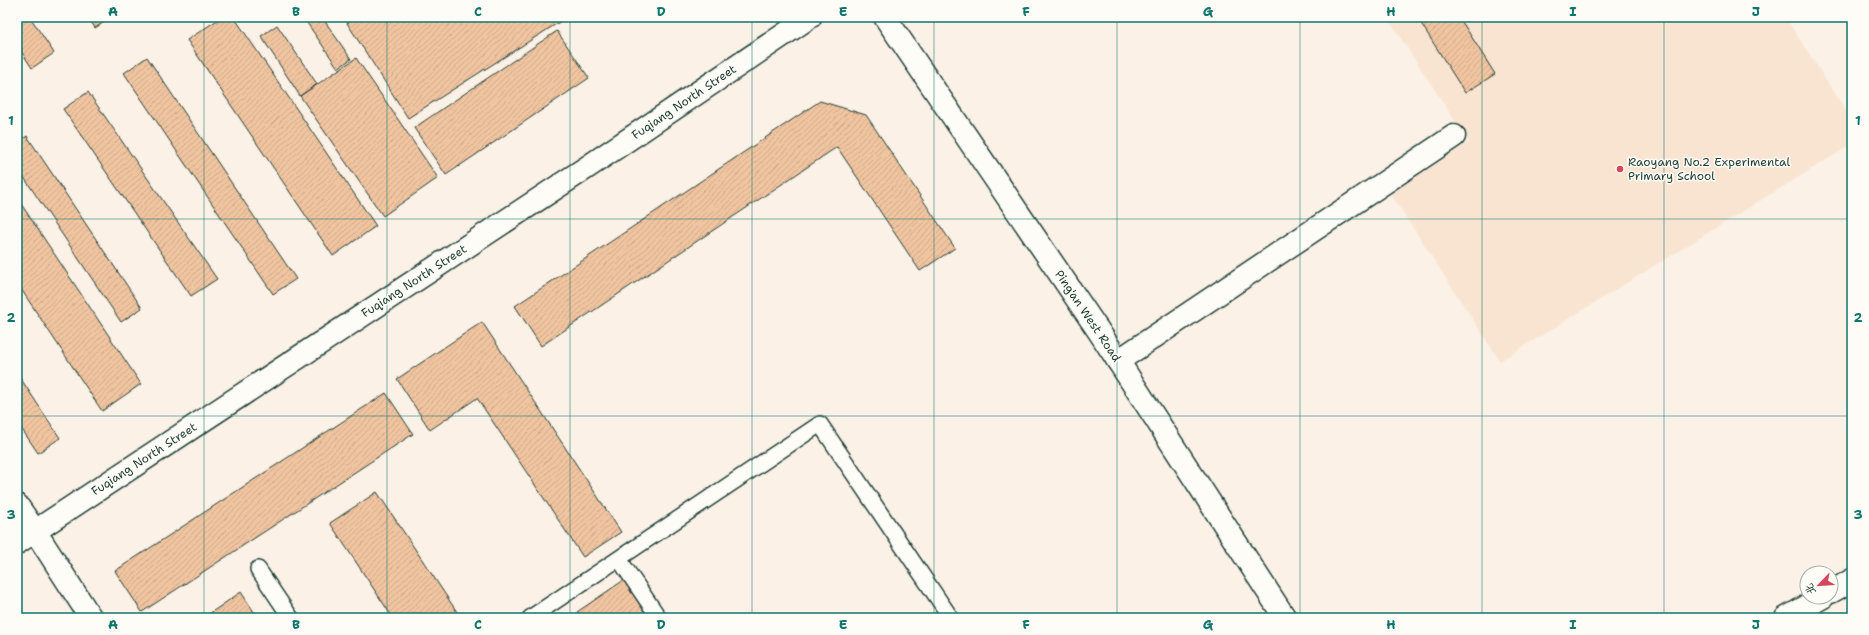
<svg xmlns="http://www.w3.org/2000/svg" width="1869" height="635" viewBox="0 0 1869 635" font-family="'Shantell Sans','LXGW WenKai TC',sans-serif">
	<style>
		.built { fill: #f8e4d1 }
		.building { fill: url(#building-hatch); stroke: #1f3d34 }
		.lines { fill: none; stroke-linecap: round; stroke-linejoin: round }
		.lane-casing { stroke: #1f3d34; stroke-width: 18 }
		.street-casing { stroke: #1f3d34; stroke-width: 25 }
		.secondary-casing { stroke: #1f3d34; stroke-width: 25 }
		.lane { stroke: #fdfcf7; stroke-width: 15 }
		.street { stroke: #fdfcf7; stroke-width: 22 }
		.secondary { stroke: #fdfcf7; stroke-width: 22 }
		.grid { fill: none; stroke: #0f766e; stroke-width: 1; stroke-opacity: 0.55 }
		.poi-dot { fill: #d1495b; stroke: #fdfcf7; stroke-width: 1.5 }
		.labels { text-anchor: middle; dominant-baseline: central; stroke-width: 3; stroke-linejoin: round; paint-order: stroke }
		.street-label { font-size: 12px; fill: #1f3d34; stroke: #fdfcf7 }
		.poi-label { font-size: 12px; fill: #1f3d34; stroke: #fdfcf7; text-anchor: start }
		.neatline { fill: none; stroke: #0f766e; stroke-width: 1.5 }
		.grid-label { font-size: 13px; text-anchor: middle; font-weight: bold; fill: #0f766e }
	</style>
	<defs>
		<pattern id="building-hatch" width="6" height="6" patternUnits="userSpaceOnUse"><rect width="6" height="6" fill="#f1c4a0"/><path d="M-1 1l2-2M0 6l6-6M5 7l2-2" fill="none" stroke="#cea98a"/></pattern>
	</defs>
	<rect width="100%" height="100%" fill="#fbf1e6"/>
	<filter id="ink" filterUnits="userSpaceOnUse"><feTurbulence type="fractalNoise" baseFrequency=".025" numOctaves="2"/><feDisplacementMap in="SourceGraphic" scale="8" xChannelSelector="R" yChannelSelector="G"/><feConvolveMatrix kernelMatrix="1 2 1 2 8 2 1 2 1" color-interpolation-filters="sRGB"/></filter>
	<g filter="url(#ink)">
		<path class="built" d="M1387,17H1785L1852,120V144L1500,361L1391,194L1469,142Z"/>
		<path class="building" d="M17,17H30L54,53L32,68L17,45Z
			M88,17H112L95,28Z
			M222,17H234L376,226L333,256L187,40Z
			M303,17H322L351,59L338,68Z
			M356,17H559L561,21L408,118L347,23Z
			M1417,17H1459L1495,74L1465,93Z
			M277,25L317,84L300,96L261,36Z
			M557,31L589,78L446,175L414,128Z
			M147,57L296,279L273,294L124,73Z
			M356,58L438,178L383,216L300,96Z
			M88,92L217,279L191,296L63,109Z
			M820,101L866,115L955,248L920,271L837,147L541,346L515,306Z
			M27,136L142,308L121,322L17,167V143Z
			M17,198L141,384L102,411L17,283Z
			M482,322L621,532L583,557L477,398L430,430L397,379Z
			M17,373L60,438L38,453L17,422Z
			M386,393L413,434L142,612L115,571Z
			M377,492L461,618H393L330,523Z
			M624,580L649,618H581L577,612Z
			M241,592L258,618H203Z"/>
		<g class="lines">
			<g class="lane-casing">
				<path id="lane" d="M619,559L659,618
					M258,569L291,618
					M530,618L820,424L951,618"/>
			</g>
			<g class="street-casing">
				<path id="street" d="M1118,361L1454,136
					M35,531L91,618
					M1831,592L1852,580
					M1786,618L1823,597"/>
			</g>
			<g class="secondary-casing">
				<path id="secondary" d="M885,17L1100,333L1285,618
					M17,505L35,531
					M17,543L589,166L810,17"/>
			</g>
			<use href="#lane" class="lane"/>
			<use href="#street" class="street"/>
			<use href="#secondary" class="secondary"/>
		</g>
	</g>
	<path class="grid" d="M204,17V618M387,17V618M570,17V618M752,17V618M934,17V618M1117,17V618M1300,17V618M1482,17V618M1664,17V618M17,219H1852M17,416H1852"/>
	<circle class="poi-dot" cx="1620" cy="169" r="4"/>
	<g class="labels">
		<g class="street-label">
			<text transform="translate(684 102) rotate(-34)">Fuqiang North Street</text>
			<text transform="translate(414 281) rotate(-33)">Fuqiang North Street</text>
			<text transform="translate(1088 316) rotate(56)">Ping'an West Road</text>
			<text transform="translate(144 459) rotate(-33)">Fuqiang North Street</text>
		</g>
		<g class="poi-label">
			<text x="1628" y="162">Raoyang No.2 Experimental<tspan x="1628" dy="14">Primary School</tspan></text>
		</g>
	</g>
	<rect width="1869" height="635" fill="none" stroke="#fdfcf7" stroke-width="44"/>
	<g transform="translate(1819 585) rotate(245)"><circle r="19" fill="#fdfcf7" stroke="#a4b0a9"/>
	<path d="M0-3L7 15L0 10L-7 15Z" fill="#d1495b"/>
	<text y="-6" font-size="11" font-weight="bold" text-anchor="middle" fill="#1f3d34">北</text>
	</g>
	<rect x="22" y="22" width="1825" height="591" class="neatline"/>
	<g class="grid-label">
		<text x="113" y="16">A</text>
		<text x="296" y="16">B</text>
		<text x="478" y="16">C</text>
		<text x="661" y="16">D</text>
		<text x="843" y="16">E</text>
		<text x="1026" y="16">F</text>
		<text x="1208" y="16">G</text>
		<text x="1391" y="16">H</text>
		<text x="1573" y="16">I</text>
		<text x="1756" y="16">J</text>
		<text x="11" y="125">1</text>
		<text x="1858" y="125">1</text>
		<text x="11" y="322">2</text>
		<text x="1858" y="322">2</text>
		<text x="11" y="519">3</text>
		<text x="1858" y="519">3</text>
		<text x="113" y="629">A</text>
		<text x="296" y="629">B</text>
		<text x="478" y="629">C</text>
		<text x="661" y="629">D</text>
		<text x="843" y="629">E</text>
		<text x="1026" y="629">F</text>
		<text x="1208" y="629">G</text>
		<text x="1391" y="629">H</text>
		<text x="1573" y="629">I</text>
		<text x="1756" y="629">J</text>
	</g>
</svg>
